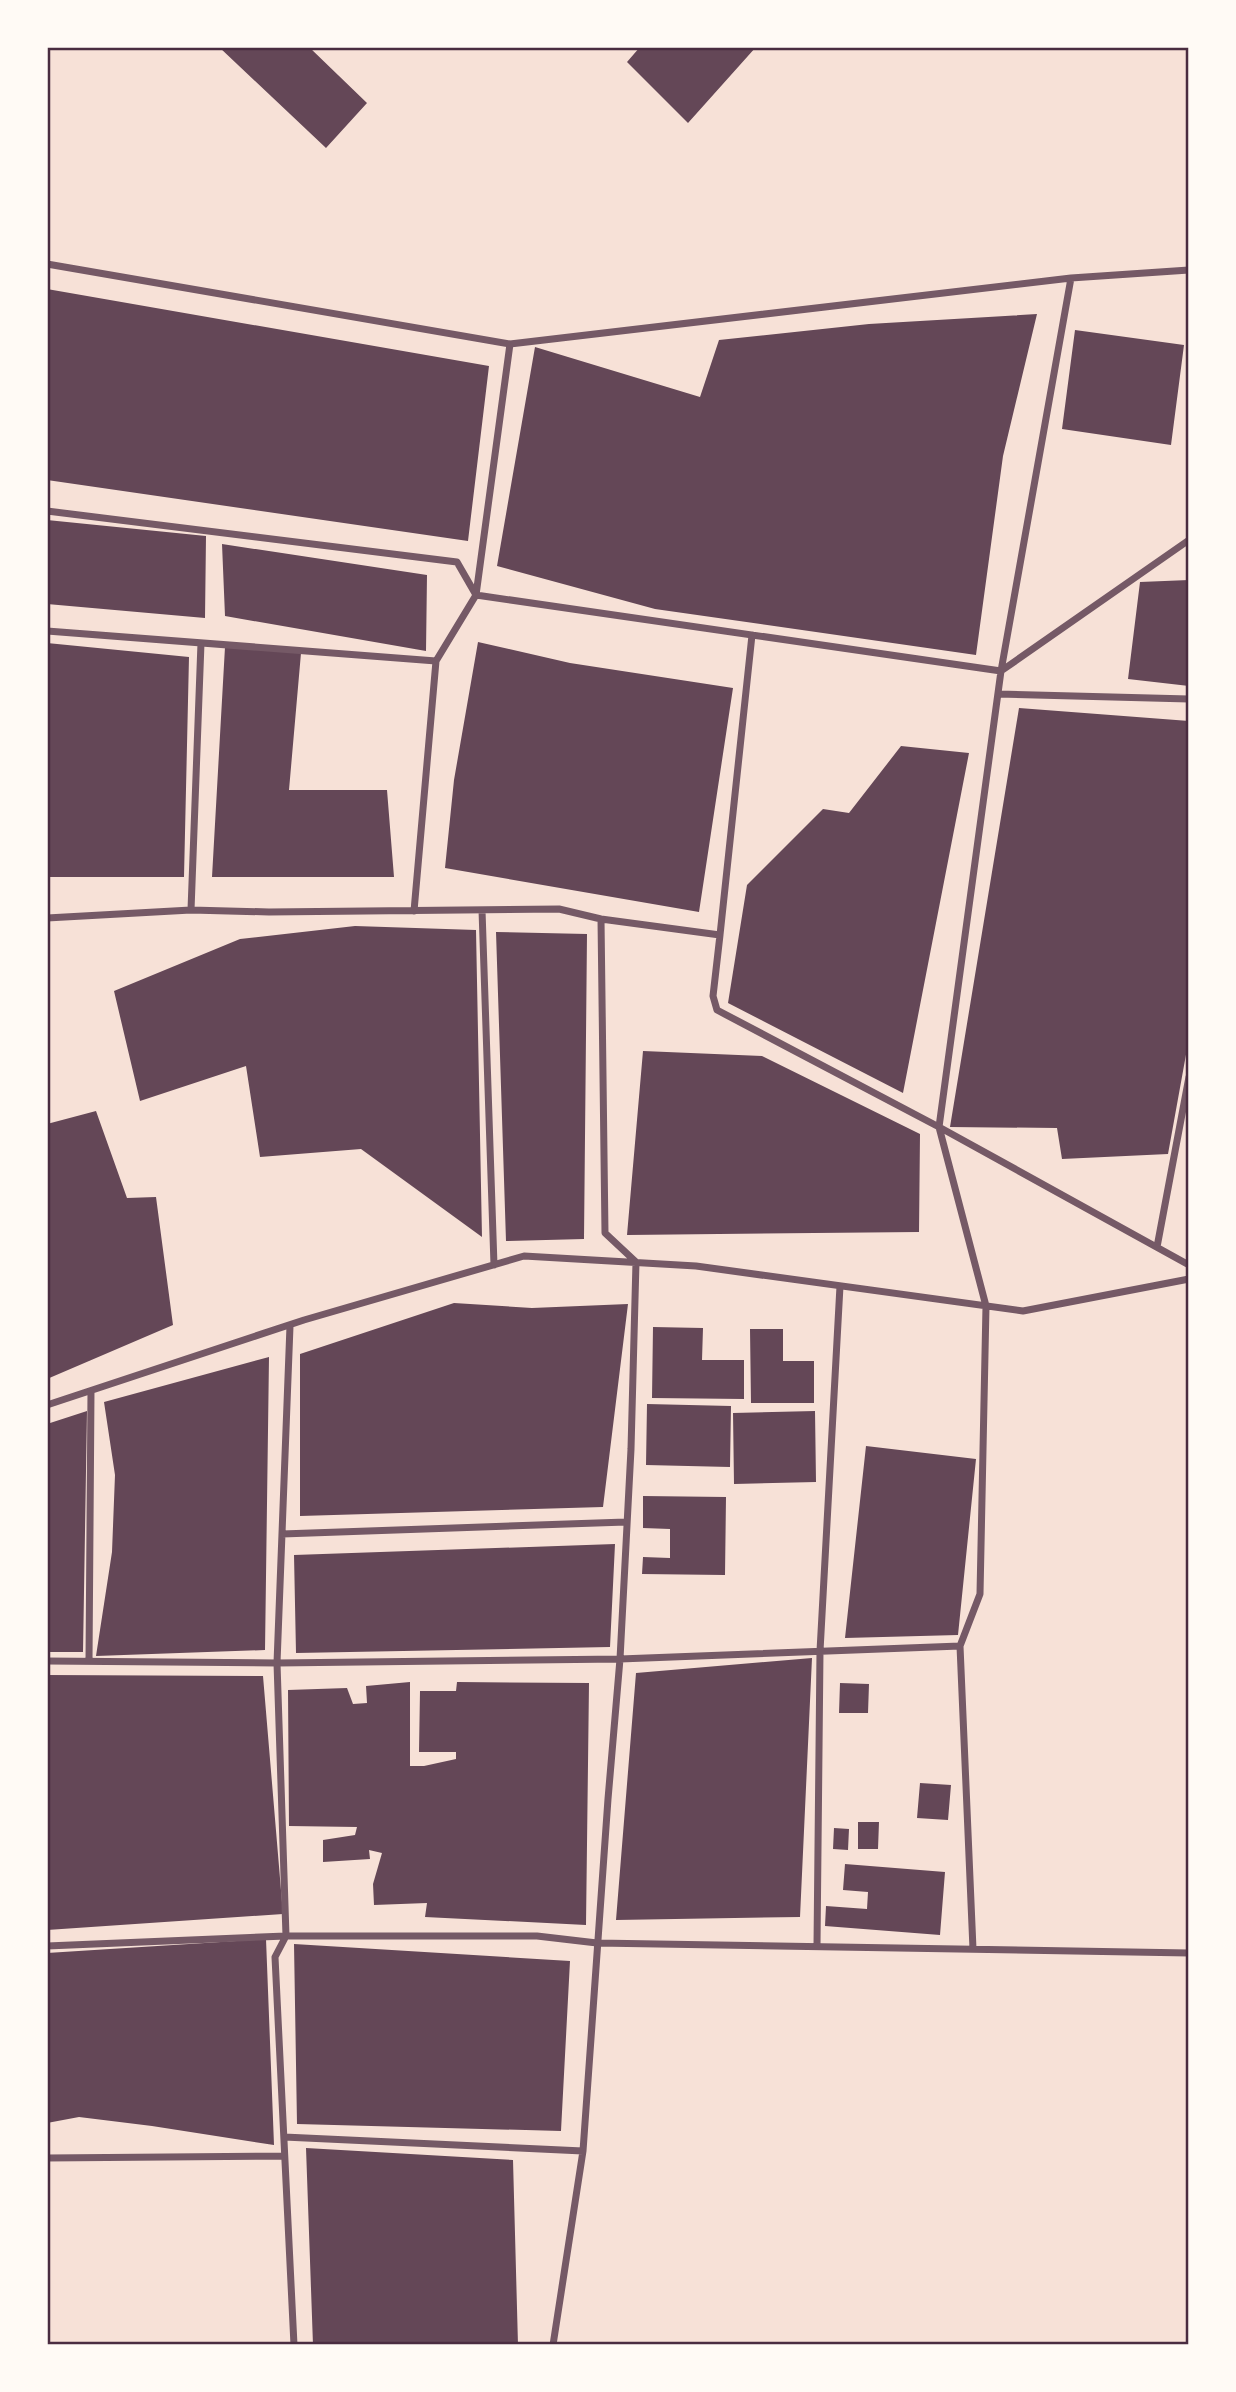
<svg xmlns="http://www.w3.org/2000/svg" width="1236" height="2392" viewBox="0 0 1236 2392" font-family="'Source Sans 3',sans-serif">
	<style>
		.building { fill: #644757 }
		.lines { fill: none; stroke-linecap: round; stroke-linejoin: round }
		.minor { stroke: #755966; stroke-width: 7 }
		.neatline { fill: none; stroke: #4a2c40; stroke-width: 2.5 }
	</style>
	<rect width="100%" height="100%" fill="#f7e1d7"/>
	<path class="building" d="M219,47H309L367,103L326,148Z
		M640,47H756L688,123L627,62Z
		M47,289L489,366L468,541L47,480Z
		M1037,314L1003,456L976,655L655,609L497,566L535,347L700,397L719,340L869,324Z
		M1075,330L1184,345L1171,445L1062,429Z
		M47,520L206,536L205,618L47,604Z
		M222,544L427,575L426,651L225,616Z
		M1189,580V686L1128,679L1140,582Z
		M478,642L570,663L733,688L699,912L445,868L454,780Z
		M47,643L189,657L184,877H47Z
		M225,647L301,653L289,790H387L394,877H212Z
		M1019,708L1189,721V1038L1168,1154L1062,1159L1057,1128L950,1127Z
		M901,746L969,753L903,1093L728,1003L747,885L823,809L849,813Z
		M355,926L476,930L482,1237L361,1149L260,1157L246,1066L140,1101L114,991L240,939Z
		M496,932L587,934L584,1239L506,1241Z
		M643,1051L762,1056L920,1134L919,1232L627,1235Z
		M96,1111L127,1198L156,1197L173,1325L47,1379V1124Z
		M454,1303L532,1308L628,1304L603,1507L300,1516V1354Z
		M653,1327L703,1328L702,1360H744V1399L652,1398Z
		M750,1329H783V1361H814V1403H751Z
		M269,1357L265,1650L96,1656L112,1552L115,1475L104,1402Z
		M647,1404L731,1406L730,1467L646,1465Z
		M87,1411L83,1652H47V1424Z
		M815,1411L816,1482L734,1484L733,1413Z
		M866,1446L976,1459L958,1635L845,1638Z
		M643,1496L726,1497L725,1575L642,1574L643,1557L670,1558V1529L643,1528Z
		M615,1544L610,1647L296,1653L294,1555Z
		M812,1658L800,1917L616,1920L636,1673Z
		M47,1675L263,1676L283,1914L47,1930Z
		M410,1682V1766H424L456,1759V1752H419L420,1691H456L457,1682L589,1683L586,1925L425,1917L427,1903L374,1905L373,1884L382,1853L369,1850L370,1859L323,1862V1840L355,1835L357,1827L289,1826L288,1690L347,1688L353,1704L367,1703L366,1686Z
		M840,1683L869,1684L868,1713H839Z
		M920,1783L951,1785L948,1820L917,1818Z
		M858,1822H879L878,1849H858Z
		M834,1828L849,1829L848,1850L833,1849Z
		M845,1864L945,1872L940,1935L825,1926L826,1906L867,1909L868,1892L843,1890Z
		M266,1939L274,2145L152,2126L79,2117L47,2123V1953Z
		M294,1944L570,1961L561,2131L297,2124Z
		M306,2148L513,2160L518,2345H313Z"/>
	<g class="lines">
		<path class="minor" d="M47,264L510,344L476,595L436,661L414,911
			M510,344L1071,278
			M47,511L457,562L476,595L1001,671L1189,540
			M47,631L436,661
			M998,694L1189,699
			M191,910L201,643
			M482,910L494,1265
			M47,918L191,910L269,912L559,909L601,919L720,935L713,996L717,1010L939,1127L1189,1265
			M720,935L752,635
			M1157,1247L1189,1077
			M290,1326L277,1663L286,1936L275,1957L294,2345
			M47,1405L304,1320L524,1256L696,1266L1023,1311L1189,1279
			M282,1534L626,1522
			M960,1646L973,1949
			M47,1661L277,1663L620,1659L960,1646L980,1594L986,1306L939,1127L1001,671L1071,278L1189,270
			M89,1661L91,1391
			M47,1946L286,1936H537L597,1943L1189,1953
			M817,1946L820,1651L840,1286
			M284,2137L583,2151
			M47,2158L284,2156
			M553,2345L583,2151L608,1799L620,1659L631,1449L636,1262L605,1233L601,919"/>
	</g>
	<rect width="1236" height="2392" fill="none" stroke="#fffaf5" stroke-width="98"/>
	<rect x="49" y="49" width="1138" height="2294" class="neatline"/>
</svg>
